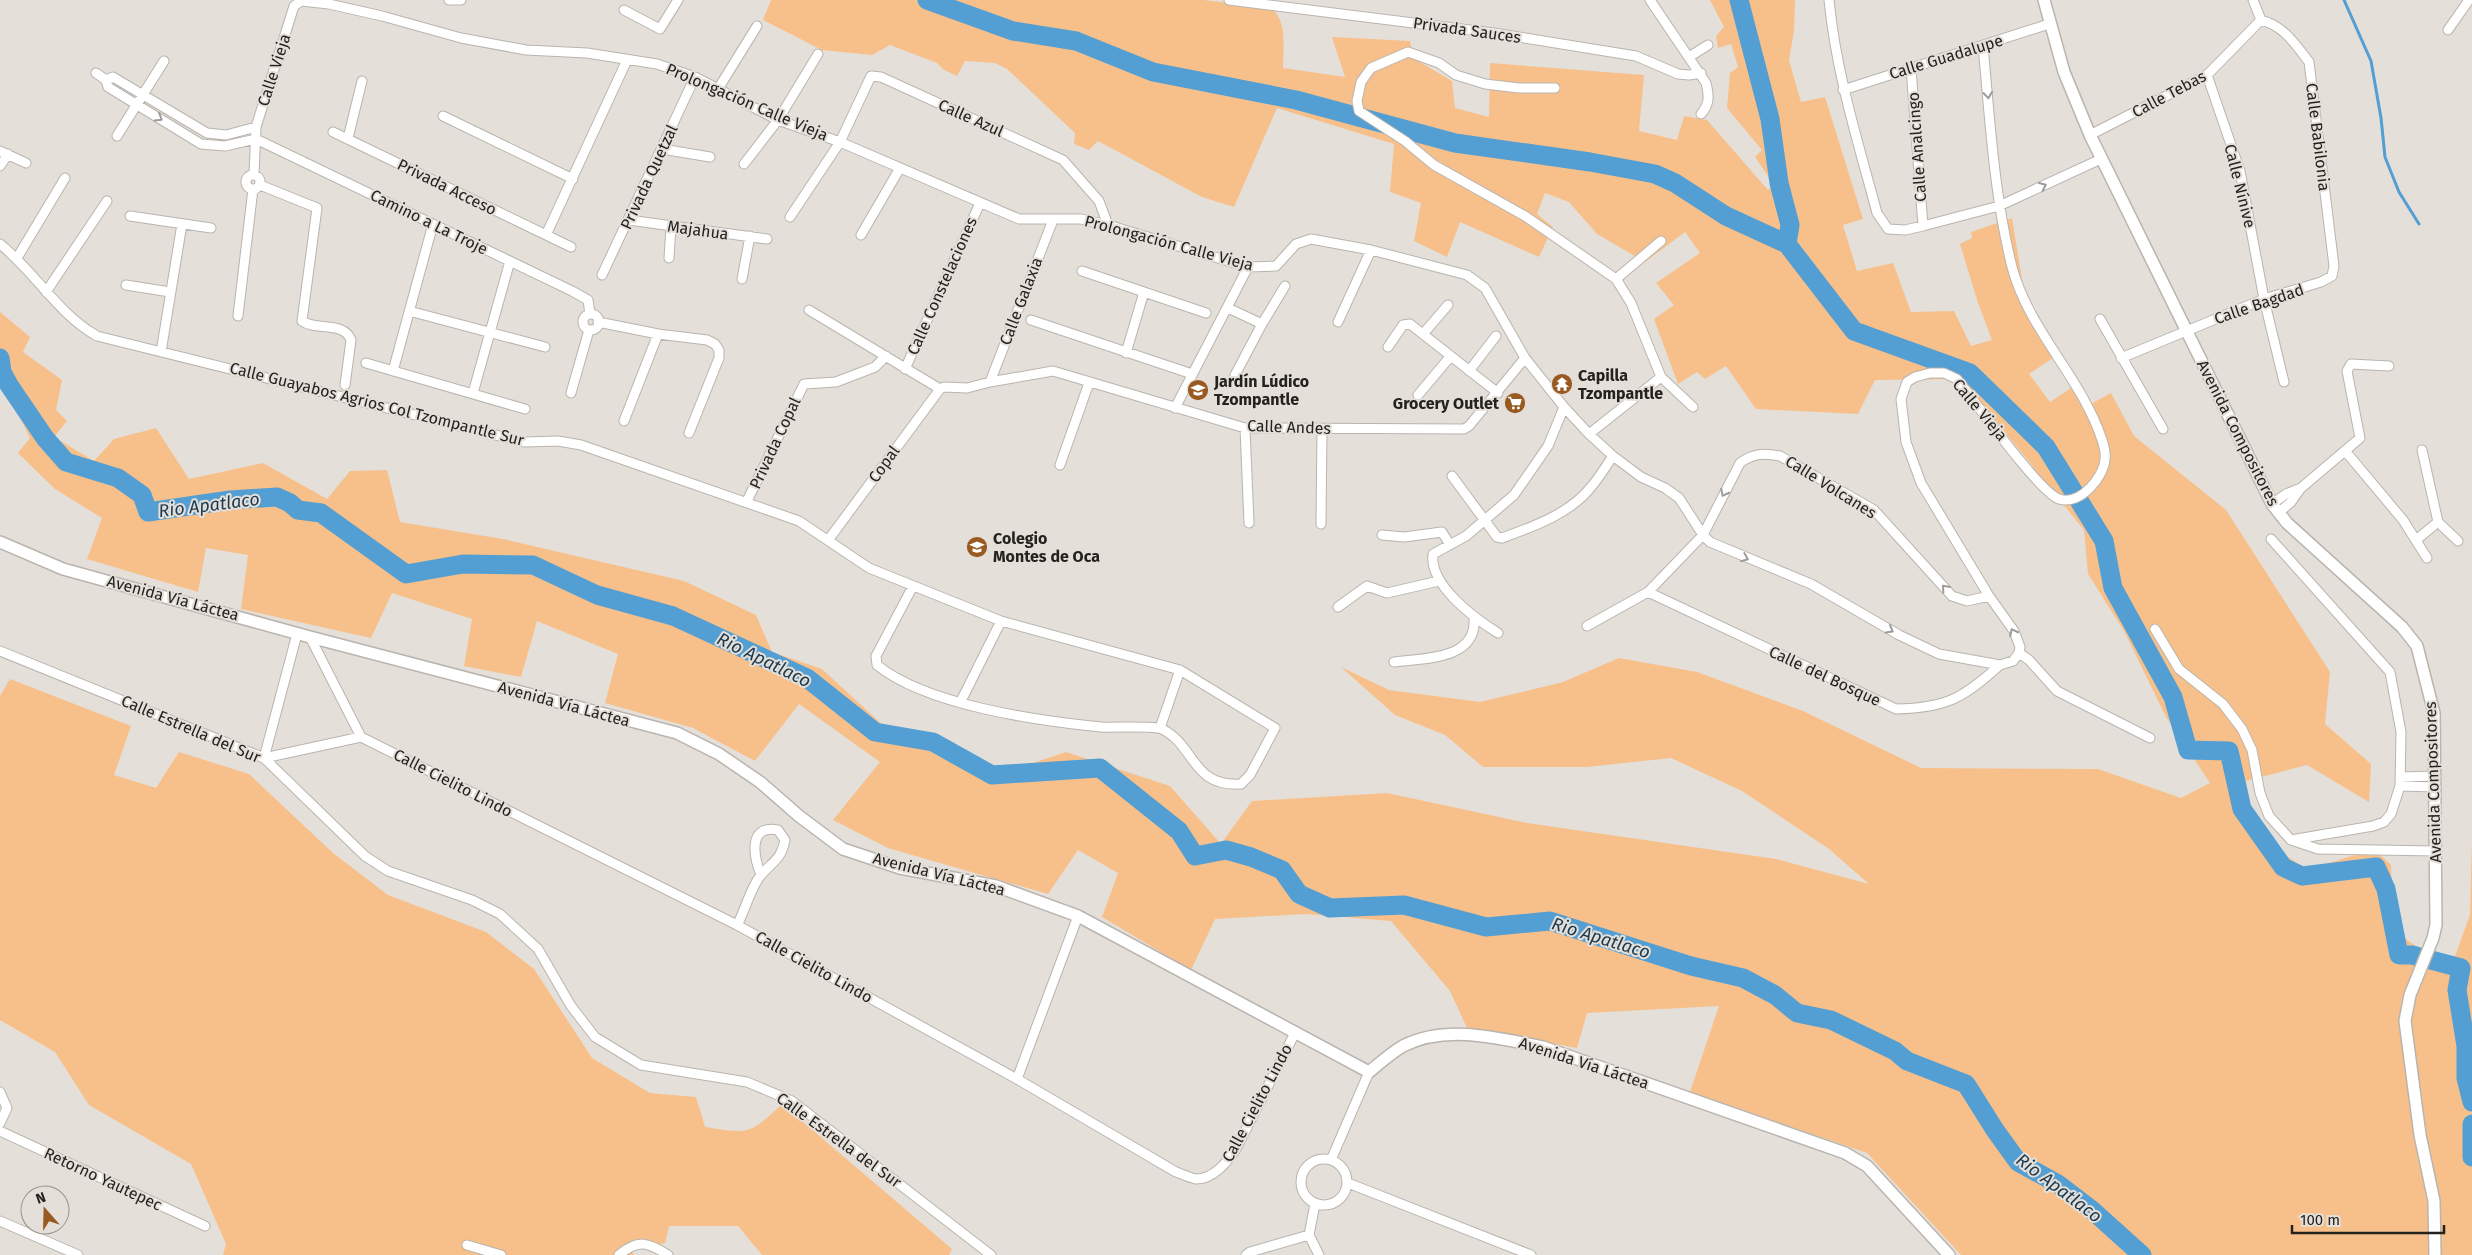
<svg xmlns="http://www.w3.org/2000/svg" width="2472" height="1255" viewBox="0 0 2472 1255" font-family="'Fira Sans',sans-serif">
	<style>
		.green { fill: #f7c08a }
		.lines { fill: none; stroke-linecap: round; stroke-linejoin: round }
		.stream { stroke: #539ed2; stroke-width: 3 }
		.river { stroke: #539ed2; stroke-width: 19 }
		.minor-casing { stroke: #bab4ae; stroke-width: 11 }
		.tertiary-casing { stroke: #bab4ae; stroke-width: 14 }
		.minor { stroke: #fff; stroke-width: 9 }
		.tertiary { stroke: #fff; stroke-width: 11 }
		.oneway { stroke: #9c9c9a }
		.labels { text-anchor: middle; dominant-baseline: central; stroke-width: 4; stroke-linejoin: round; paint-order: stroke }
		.street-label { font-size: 16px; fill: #24221f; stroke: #e5dfd9 }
		.poi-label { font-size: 16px; font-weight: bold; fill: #24221f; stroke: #e5dfd9; text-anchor: start }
		.water-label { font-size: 18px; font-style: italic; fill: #1a3a51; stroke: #e5dfd9 }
	</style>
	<rect width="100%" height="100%" fill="#e5dfd9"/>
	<path class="green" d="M771,0H1204L1271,8C1288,21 1283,48 1283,68L1345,77L1332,37L1410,41L1413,58L1452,81L1455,108L1489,117L1490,63L1644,75L1639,131L1677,140L1684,116L1707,120L1768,190L1774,185L1755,157L1762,150L1727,108L1730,73L1738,67L1731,44L1718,48L1716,36L1724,27L1710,0H1795L1794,31L1789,60L1801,102L1825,97L1863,219L1843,225L1857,271L1893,263L1911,312L1954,311L1971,346L1992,340L1978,303L1960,244L1972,238L1971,232L2012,218L2024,291L2059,354L2029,374L2050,402L2074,386L2087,406L2111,393L2134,436L2226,510L2330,672L2325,724L2371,764L2369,802L2307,765L2246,781L2256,835L2307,870L2374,849L2391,865L2393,930L2450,970L2470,915L2472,841V1255H1961L1867,1153L1690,1092L1719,1006L1587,1013L1577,1048L1467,1028L1450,991L1391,921L1306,914L1215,919L1191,970L1102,917L1118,873L1078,850L1048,894L888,848L833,820L880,762L799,704L755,761L693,728L605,703L618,654L537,621L521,677L464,666L472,619L392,593L371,638L241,609L248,555L206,548L198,592L87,559L102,518L55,489L18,453L30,438L0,377V312L30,337L23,352L62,380L56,410L67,421L54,437L94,461L114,439L156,428L189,479L263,463L327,499L350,471L387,470L400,522L503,539L684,581L756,615L772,652L822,669L886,728L949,741L1003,773L1066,752L1170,786L1221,844L1252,801L1387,793L1527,823L1776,859L1869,884L1829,849L1742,791L1671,758L1587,767H1483L1445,735L1395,715L1341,667L1389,690L1480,702L1563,682L1619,658L1697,672L1803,711L1921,768L2098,769L2181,798L2210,783L2166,717L2124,631L2088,574L2084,530L1962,379L1875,380L1858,414L1756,409L1726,366L1705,379L1697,372L1678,384L1654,319L1674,305L1656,283L1700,253L1685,232L1645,262L1597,234L1569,202L1545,193L1537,214L1553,227L1539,257L1460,222L1447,257L1414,241L1421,203L1390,192L1394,144L1277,108L1234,207L1202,197L1098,141L1089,150L1074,144L1075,133L1007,69L995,63L965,61L957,76L944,70L937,63L890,45L872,55L822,50L763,20Z
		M10,679L131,726L114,775L156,788L179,752L249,774L333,853L388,895L486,932L534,969L592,1058L650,1093L696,1097L705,1127C750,1134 749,1135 782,1104L952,1249L949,1255H762L738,1226H669L665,1243L631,1250L634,1255H223L226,1244L191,1164L89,1105L55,1052L0,1020V696Z"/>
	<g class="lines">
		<path class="stream" d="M2344,0L2371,61L2381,118L2385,157L2399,192L2419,224"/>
		<path class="river" d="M927,0L1013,31L1076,41L1153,72L1296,100L1455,143L1590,162L1655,174L1675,183L1726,216L1787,244L1790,225L1779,183L1770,119L1739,0
			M1787,244L1854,331L1970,373L2046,447L2104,541L2113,588L2173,697L2188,750L2229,751L2242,809L2283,867L2302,876L2376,867L2386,889L2399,955H2412L2461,968L2457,990L2466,1046V1078L2472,1102
			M0,358L2,372L9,385L45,438L66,462L118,478L142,495L148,512L230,500L277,497L290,503L298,510L321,513L406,574L463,564L533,565L597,595L673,616L807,678L875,732L933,742L992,775L1100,768L1179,831L1195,856L1226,850L1251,857L1282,870L1299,894L1330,908L1404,905L1486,927L1550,921L1691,966L1743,978L1775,995L1797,1013L1831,1020L1895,1051L1907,1061L1966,1084L1995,1130L2018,1162L2058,1184L2092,1210L2142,1255
			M2472,1124V1157"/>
		<g class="minor-casing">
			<path id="minor" d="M449,0H461
				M1229,0L1494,33L1636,56L1678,74L1689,75L1701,73
				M1650,0L1706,83C1709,95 1710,104 1701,114
				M1829,0C1836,73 1858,142 1877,213L1888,229L1905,230L1923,226L1999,206L2101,159
				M2253,0L2261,20
				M624,10L660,29L678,0
				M2448,30L2469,0
				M1689,57L1708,45
				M1911,68L1923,226
				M96,73L106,80
				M2207,75L2240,171L2264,299L2284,382
				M106,80L108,87L201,144L225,146L256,139
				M106,80L113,77L207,133L226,135L256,127
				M1555,88H1519L1485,84L1456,75L1439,63L1408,52L1371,68L1361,82L1357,101L1359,111L1405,141L1434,165L1525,216L1616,279L1631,303L1661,377L1693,407
				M718,89L757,26
				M1843,90L2049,24
				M443,116L573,179
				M333,132L571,247
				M2090,135L2207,75L2261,20
				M117,136L164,61
				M348,138L362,81
				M256,139L572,291L588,300L590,314
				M662,149L710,157
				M0,151L26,163
				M744,164L778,120L818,54
				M0,166L8,154
				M254,175L256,127L294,6L301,1L329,4L382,16L461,38L526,50L587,53L657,64L695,77L778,120L840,142L1019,219H1081L1108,225L1248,267L1276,266L1296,244L1311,239L1371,250L1467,275L1485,288L1525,358L1564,407L1589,434L1613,456L1641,477L1665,488L1679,498L1703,535L1710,542L1811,584L1899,635L1939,654L2000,665L2013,661L2019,653L2020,647L2014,631L1989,596L1921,483L1906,442L1901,399L1907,382L1915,377L1930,373H1944L1957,379C1975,401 2038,491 2059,499C2080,506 2104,477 2105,459C2106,453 2104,446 2102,440C2082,378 2029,331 2012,267C1994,195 1990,120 1983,46
				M246 182a7 7 0 1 1 14 0a7 7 0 1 1-14 0Z
				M260,185L317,208L302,321C316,331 344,321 351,340L345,385
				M130,216L211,228
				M790,217L840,142L871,76L881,77L1063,160L1099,201L1108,225
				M629,220L767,239
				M546,235L627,60
				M861,235L900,168
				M0,244C35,272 57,313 97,336L524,442L558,441L581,445L799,521L869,568L1001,621L1180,670L1275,728L1250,775L1241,784C1191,787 1196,746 1162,729C1152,725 1114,728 1101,727C1038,721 926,705 877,665L876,656L913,586
				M17,258L65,178
				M669,258L671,226
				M1082,271L1206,313
				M602,275L695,77
				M742,279L750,236
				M1616,279L1661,241
				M126,285L170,292
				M46,292L107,201
				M1228,308L1262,324
				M809,310L940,389
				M409,311L545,347
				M583 322a8 8 0 1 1 16 0a8 8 0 1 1-16 0Z
				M238,316L253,189
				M2100,319L2163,429
				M1031,320L1192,374
				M598,322L658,334L707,340L715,344L719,350V358L689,433
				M1338,322L1371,250
				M1423,334L1448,305
				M1388,347L1403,325L1410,324L1498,393
				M161,352L182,224
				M1126,353L1144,292
				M2121,358L2264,299L2321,282L2332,276L2334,266L2309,62C2295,44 2284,26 2261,20
				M366,363L525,409
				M905,369L980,203
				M393,371L433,224
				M1469,371L1496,336
				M1235,375L1262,324L1285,286
				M990,382L1053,220
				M940,389L944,387L967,388L990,382L1053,371L1245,428L1464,429L1469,426L1525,358
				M473,393L510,261
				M571,393L589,330
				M1418,395L1450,357
				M1175,408L1248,267
				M624,421L658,334
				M1245,428L1249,523
				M1589,434L1661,377
				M2346,452L2403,520L2427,558
				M1060,465L1089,383
				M1452,476L1497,537L1502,538C1532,527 1570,514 1591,487C1599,478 1606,466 1613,456
				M747,501L804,384L836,382L875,367L886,356
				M2272,504L2286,494L2301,488
				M2278,513L2291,502L2301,488L2360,438L2347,371L2351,364L2389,366
				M2438,522L2458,541
				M1321,524L1322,429
				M1382,535L1404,537L1442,532L1450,545
				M829,539L940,389
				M2271,539L2390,672L2401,732L2400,786L2391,814L2384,822L2373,826L2291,840
				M2416,540L2438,522L2422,450
				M1648,592L1896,709C1947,708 1963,698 2000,665
				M1338,607L1367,586L1387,593L1439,581
				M1587,626L1648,592L1703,535L1740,463C1753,453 1764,453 1780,456L1874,510L1952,596L1967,601L1989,596
				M2155,629L2179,669L2223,704L2242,729L2252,750L2260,793L2269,816L2291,840L2318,849L2436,851
				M1498,633C1474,618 1429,585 1433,554L1466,536L1514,495L1548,446L1564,407
				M297,634L264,758L361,737
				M310,637L361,737L737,925L1017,1079L1176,1172C1182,1174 1190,1178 1196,1179C1214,1179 1227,1162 1236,1149L1295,1033
				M0,651L264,758L365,856L388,871L472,900L500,914L538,949L571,1006L595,1037L641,1065L747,1082L792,1101L991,1255
				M2019,653L2029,660L2057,691L2150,738
				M1394,662C1424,658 1477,660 1474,619
				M961,701L1001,621
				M1160,728L1180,670
				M2400,777L2436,776
				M2400,786L2436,787
				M737,925C745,911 751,886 761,875C773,861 781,860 785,840L778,830C747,824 754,858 761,875
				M1017,1079L1078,916
				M0,1092L7,1108L0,1123
				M0,1131L205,1226
				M1301 1182a23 23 0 1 1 46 0a23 23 0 1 1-46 0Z
				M1331,1160L1369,1072
				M1348,1183L1531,1255
				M1315,1204L1309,1235L1319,1255
				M0,1221L78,1255
				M467,1245L501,1255
				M619,1255C638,1239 648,1242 668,1255
				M1246,1255L1250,1252L1309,1235"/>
		</g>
		<g class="tertiary-casing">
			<path id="tertiary" d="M2044,0L2064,72L2090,135L2272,504L2287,523L2402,627L2417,646L2434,713L2436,925L2433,938L2410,995L2405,1021L2420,1135L2434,1201L2435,1255
				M0,542L63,569L310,637L677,733L719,754L760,782L799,816L843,849L900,868L996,886L1078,916L1369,1072C1380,1063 1391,1053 1403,1046C1446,1024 1498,1038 1543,1047L1845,1153L1867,1166L1949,1255"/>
		</g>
		<use href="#minor" class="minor"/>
		<use href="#tertiary" class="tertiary"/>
	</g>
	<defs><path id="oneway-chevron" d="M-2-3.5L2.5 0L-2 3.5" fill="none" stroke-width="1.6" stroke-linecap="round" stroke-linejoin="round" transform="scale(1.25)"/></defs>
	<g class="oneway">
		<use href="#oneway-chevron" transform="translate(1988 95) rotate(84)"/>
		<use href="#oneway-chevron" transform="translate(159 118) rotate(32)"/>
		<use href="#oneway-chevron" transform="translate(2043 186) rotate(-25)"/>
		<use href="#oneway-chevron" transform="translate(1724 493) rotate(117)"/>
		<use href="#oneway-chevron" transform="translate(1745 558) rotate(22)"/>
		<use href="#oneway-chevron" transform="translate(1945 588) rotate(-132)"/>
		<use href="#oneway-chevron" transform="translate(1890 630) rotate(30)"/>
		<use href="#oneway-chevron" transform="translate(2013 632) rotate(-117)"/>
	</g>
	<defs>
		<g id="temple-disc" transform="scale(1.125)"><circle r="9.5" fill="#985a20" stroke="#e5dfd9"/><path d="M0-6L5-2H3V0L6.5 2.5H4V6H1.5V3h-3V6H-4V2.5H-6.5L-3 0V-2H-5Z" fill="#fff"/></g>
		<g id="school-disc" transform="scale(1.125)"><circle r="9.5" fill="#985a20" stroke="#e5dfd9"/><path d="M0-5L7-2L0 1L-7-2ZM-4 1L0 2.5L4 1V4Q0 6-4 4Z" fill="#fff"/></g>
		<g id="supermarket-disc" transform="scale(1.125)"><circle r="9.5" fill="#985a20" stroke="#e5dfd9"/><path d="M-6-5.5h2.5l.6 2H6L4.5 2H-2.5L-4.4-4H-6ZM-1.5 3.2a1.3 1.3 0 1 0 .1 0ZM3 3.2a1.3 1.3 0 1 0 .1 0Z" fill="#fff"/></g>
	</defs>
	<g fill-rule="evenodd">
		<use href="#temple-disc" x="1562" y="384"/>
		<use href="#school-disc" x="1198" y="390"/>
		<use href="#supermarket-disc" x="1515" y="403"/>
		<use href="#school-disc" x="977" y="547"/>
	</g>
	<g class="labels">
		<g class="street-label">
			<text transform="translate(1467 30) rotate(8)">Privada Sauces</text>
			<text transform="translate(1946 57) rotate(-17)">Calle Guadalupe</text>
			<text transform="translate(274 70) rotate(-72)">Calle Vieja</text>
			<text transform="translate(2169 94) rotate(-28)">Calle Tebas</text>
			<text transform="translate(747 102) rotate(23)">Prolongación Calle Vieja</text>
			<text transform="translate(971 118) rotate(24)">Calle Azul</text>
			<text transform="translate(2318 137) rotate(83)">Calle Babilonia</text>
			<text transform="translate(1917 147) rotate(-94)">Calle Analcingo</text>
			<text transform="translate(649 177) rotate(-65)">Privada Quetzal</text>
			<text transform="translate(2240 186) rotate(76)">Calle Nínive</text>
			<text transform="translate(447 187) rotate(26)">Privada Acceso</text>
			<text transform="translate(429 222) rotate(26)">Camino a La Troje</text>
			<text transform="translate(698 230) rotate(8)">Majahua</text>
			<text transform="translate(1169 243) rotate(15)">Prolongación Calle Vieja</text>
			<text transform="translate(942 286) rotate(-66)">Calle Constelaciones</text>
			<text transform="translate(1021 301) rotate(-69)">Calle Galaxia</text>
			<text transform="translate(2259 304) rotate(-19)">Calle Bagdad</text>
			<text transform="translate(377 404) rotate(14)">Calle Guayabos Agrios Col Tzompantle Sur</text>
			<text transform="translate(1980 410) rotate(50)">Calle Vieja</text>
			<text transform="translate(1289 427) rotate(2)">Calle Andes</text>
			<text transform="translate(2238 433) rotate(63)">Avenida Compositores</text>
			<text transform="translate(775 443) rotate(-65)">Privada Copal</text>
			<text transform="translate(884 464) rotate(-54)">Copal</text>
			<text transform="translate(1831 487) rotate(32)">Calle Volcanes</text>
			<text transform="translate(173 598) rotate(15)">Avenida Vía Láctea</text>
			<text transform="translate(1825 676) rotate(25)">Calle del Bosque</text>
			<text transform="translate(564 704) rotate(15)">Avenida Vía Láctea</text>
			<text transform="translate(191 729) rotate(23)">Calle Estrella del Sur</text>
			<text transform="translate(2433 782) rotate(-92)">Avenida Compositores</text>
			<text transform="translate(453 783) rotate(27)">Calle Cielito Lindo</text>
			<text transform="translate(939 874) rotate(14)">Avenida Vía Láctea</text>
			<text transform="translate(814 967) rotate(29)">Calle Cielito Lindo</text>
			<text transform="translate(1584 1063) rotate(18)">Avenida Vía Láctea</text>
			<text transform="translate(1257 1103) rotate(-62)">Calle Cielito Lindo</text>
			<text transform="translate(839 1140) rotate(36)">Calle Estrella del Sur</text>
			<text transform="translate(103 1179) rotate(25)">Retorno Yautepec</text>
		</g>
		<g class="poi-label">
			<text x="1578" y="375">Capilla<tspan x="1578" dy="18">Tzompantle</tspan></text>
			<text x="1214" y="381">Jardín Lúdico<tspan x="1214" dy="18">Tzompantle</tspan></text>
			<text x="1499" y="403" text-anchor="end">Grocery Outlet</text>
			<text x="993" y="538">Colegio<tspan x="993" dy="18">Montes de Oca</tspan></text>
		</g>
		<g class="water-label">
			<text transform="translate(209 505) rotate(-7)">Rio Apatlaco</text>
			<text transform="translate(764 660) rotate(26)">Rio Apatlaco</text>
			<text transform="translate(1601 938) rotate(17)">Rio Apatlaco</text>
			<text transform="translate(2059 1188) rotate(37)">Rio Apatlaco</text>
		</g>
	</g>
	<g transform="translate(45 1210) rotate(340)"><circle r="24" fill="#e5dfd9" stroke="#98938f"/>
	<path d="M0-4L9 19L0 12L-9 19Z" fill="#985a20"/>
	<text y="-8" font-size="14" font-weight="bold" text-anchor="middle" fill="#24221f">N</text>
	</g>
	<path d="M2292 1225v8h152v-8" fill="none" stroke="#24221f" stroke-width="2.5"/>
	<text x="2300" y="1225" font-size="15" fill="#24221f" stroke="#e5dfd9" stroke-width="4" paint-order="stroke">100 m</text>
</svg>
